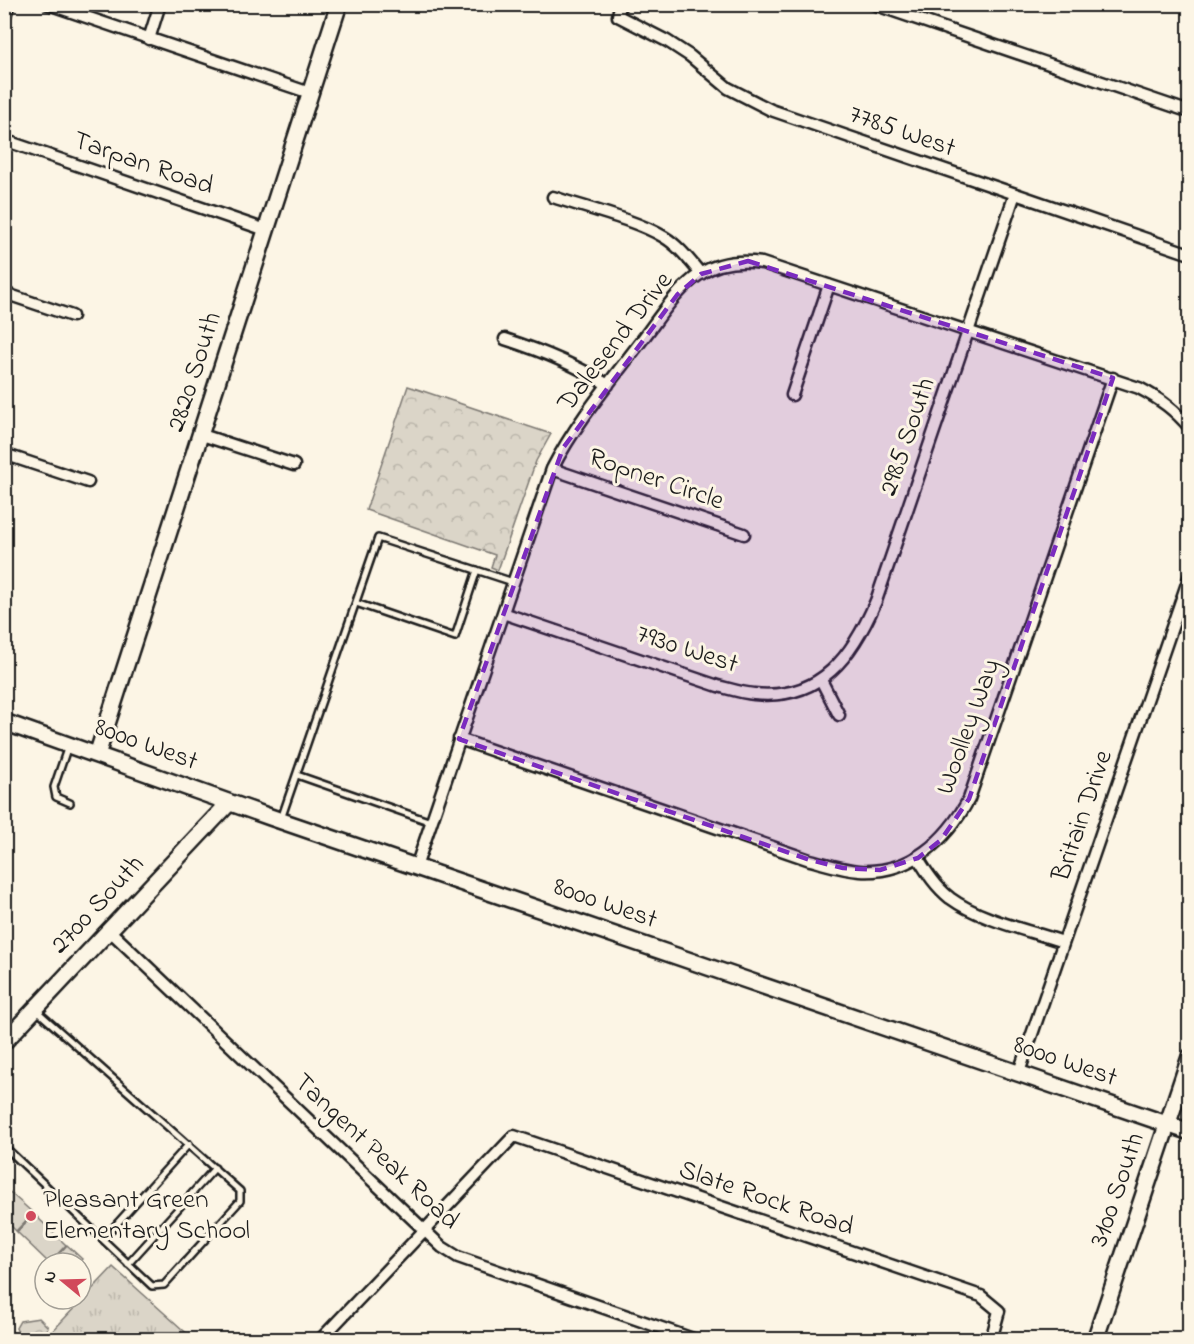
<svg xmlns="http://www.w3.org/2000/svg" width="1194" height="1344" viewBox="0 0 1194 1344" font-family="'Indie Flower',sans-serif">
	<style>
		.grass { fill: url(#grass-tufts); stroke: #7c7872; stroke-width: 1.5 }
		.forest { fill: url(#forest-crowns); stroke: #7c7872; stroke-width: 1.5 }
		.pitch { fill: #dbd5c8; stroke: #7c7872; stroke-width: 1.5 }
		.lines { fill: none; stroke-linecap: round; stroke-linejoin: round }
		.lane-casing { stroke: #1c1c1c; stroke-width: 10 }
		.street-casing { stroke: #1c1c1c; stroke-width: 15 }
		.secondary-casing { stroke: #1c1c1c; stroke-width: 20 }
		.lane { stroke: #fcf5e5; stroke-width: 5 }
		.street { stroke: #fcf5e5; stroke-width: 10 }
		.secondary { stroke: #fcf5e5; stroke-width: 15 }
		.marked { fill: #7b2cbf; fill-opacity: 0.2; stroke: #7b2cbf; stroke-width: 4.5; stroke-dasharray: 12 8; stroke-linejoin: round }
		.poi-dot { fill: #d1495b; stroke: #fcf5e5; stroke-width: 2 }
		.labels { text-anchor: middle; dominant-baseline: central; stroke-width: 6; stroke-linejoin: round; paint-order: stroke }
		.street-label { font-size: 27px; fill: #1c1c1c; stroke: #fcf5e5 }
		.poi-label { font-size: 27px; fill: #1c1c1c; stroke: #fcf5e5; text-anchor: start }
	</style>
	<defs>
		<pattern id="grass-tufts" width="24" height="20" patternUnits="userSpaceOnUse" patternTransform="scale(1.5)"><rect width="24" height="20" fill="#dbd5c8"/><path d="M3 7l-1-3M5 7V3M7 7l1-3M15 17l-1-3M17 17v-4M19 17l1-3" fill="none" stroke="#bbb6ab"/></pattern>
		<pattern id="forest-crowns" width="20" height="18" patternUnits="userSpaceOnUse" patternTransform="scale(1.5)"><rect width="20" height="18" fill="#dbd5c8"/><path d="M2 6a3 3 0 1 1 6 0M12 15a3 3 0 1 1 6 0" fill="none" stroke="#bbb6ab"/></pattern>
	</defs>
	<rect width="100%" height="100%" fill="#fcf5e5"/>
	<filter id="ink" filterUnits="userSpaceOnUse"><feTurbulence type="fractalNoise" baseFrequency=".0167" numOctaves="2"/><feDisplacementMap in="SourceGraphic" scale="12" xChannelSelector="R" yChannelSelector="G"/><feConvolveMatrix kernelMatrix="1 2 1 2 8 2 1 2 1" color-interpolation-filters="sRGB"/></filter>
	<g filter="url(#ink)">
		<path class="grass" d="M113,1267L193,1339H45Z"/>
		<path class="forest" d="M408,386L551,434L536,461L498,570L491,567L495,555L366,510Z
			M39,1318L48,1327L42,1339H21L16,1328L20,1321Z"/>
		<path class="pitch" d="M4,1187L33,1213L16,1231L5,1220Z
			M34,1214L66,1245L49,1263L17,1232Z
			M67,1245L82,1259L78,1263H51Z"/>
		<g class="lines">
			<g class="lane-casing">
				<path id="lane" d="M356,603L455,637L477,570
					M68,746L54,787L56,797L70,803
					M297,775L431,822
					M281,819L378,538L513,582
					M4,1146L152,1286L164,1285L240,1201V1191L37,1011
					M103,1239L189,1144
					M128,1264L215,1168"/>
			</g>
			<g class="street-casing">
				<path id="street" d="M48,4L310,93
					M620,4L618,16L667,41L690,56L728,88L771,110L1190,254
					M873,4L1190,112
					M4,18L9,4
					M149,39L160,4
					M4,140L266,230
					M553,197C586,208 636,220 664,237C679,246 690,261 701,274
					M4,293L72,316
					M505,339C542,351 575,364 608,385
					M792,395L829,285
					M202,435L294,465
					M4,454L88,482
					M552,469L744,534
					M503,613L718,686C730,689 742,693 754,694C821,701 853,655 876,601L1015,194
					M821,680L839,715
					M459,739L810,860C826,864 843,870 860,871C910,874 946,841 969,799L1113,378
					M918,858C927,873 936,887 950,898C980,920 1028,930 1063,942
					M416,867L552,469C576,422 611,381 642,340C659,318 676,290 700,274C718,262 741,260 762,263L1139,388C1160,399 1175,410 1190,428
					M109,930L442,1247L458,1257L696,1340
					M1019,1072L1190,575
					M320,1340L514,1136L981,1296L999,1311L991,1340"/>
			</g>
			<g class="secondary-casing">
				<path id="secondary" d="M4,722L270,817L1190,1132
					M97,755L339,4
					M4,1042L229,803
					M1095,1340L1190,1057"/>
			</g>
			<use href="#lane" class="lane"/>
			<use href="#street" class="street"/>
			<use href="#secondary" class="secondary"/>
		</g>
	</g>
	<path class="marked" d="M748,261L1113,378L969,799L941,840L918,858L880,870L843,868L810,860L459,739L563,448L677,295L701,274Z"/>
	<circle class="poi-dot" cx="31" cy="1216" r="6"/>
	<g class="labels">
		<g class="street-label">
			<text transform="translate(902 132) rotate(19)">7785 West</text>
			<text transform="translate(143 164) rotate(19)">Tarpan Road</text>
			<text transform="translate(616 342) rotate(-52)">Dalesend Drive</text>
			<text transform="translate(195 372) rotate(-72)">2820 South</text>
			<text transform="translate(908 437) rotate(-71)">2985 South</text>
			<text transform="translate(656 480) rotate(19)">Ropner Circle</text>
			<text transform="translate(687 650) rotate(18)">7930 West</text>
			<text transform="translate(969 727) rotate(-70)">Woolley Way</text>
			<text transform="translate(146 745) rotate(20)">8000 West</text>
			<text transform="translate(1083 816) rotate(-71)">Britain Drive</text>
			<text transform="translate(605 904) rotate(19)">8000 West</text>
			<text transform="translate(98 905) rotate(-47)">2700 South</text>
			<text transform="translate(1065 1062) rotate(19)">8000 West</text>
			<text transform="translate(376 1152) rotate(43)">Tangent Peak Road</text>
			<text transform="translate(1118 1190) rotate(-71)">3100 South</text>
			<text transform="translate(766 1199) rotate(19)">Slate Rock Road</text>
		</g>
		<g class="poi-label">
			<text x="43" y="1200">Pleasant Green<tspan x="43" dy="31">Elementary School</tspan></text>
		</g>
	</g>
	<rect width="1194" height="1344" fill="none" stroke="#fcf5e5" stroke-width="24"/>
	<rect x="12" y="12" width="1170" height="1320" fill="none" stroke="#1c1c1c" stroke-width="2" filter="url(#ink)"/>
	<g transform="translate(63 1281) rotate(289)"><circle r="28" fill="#fcf5e5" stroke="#a29e95" stroke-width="1.5"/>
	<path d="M0-4.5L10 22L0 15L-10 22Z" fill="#d1495b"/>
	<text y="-9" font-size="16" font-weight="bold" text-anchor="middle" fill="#1c1c1c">N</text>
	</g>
</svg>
